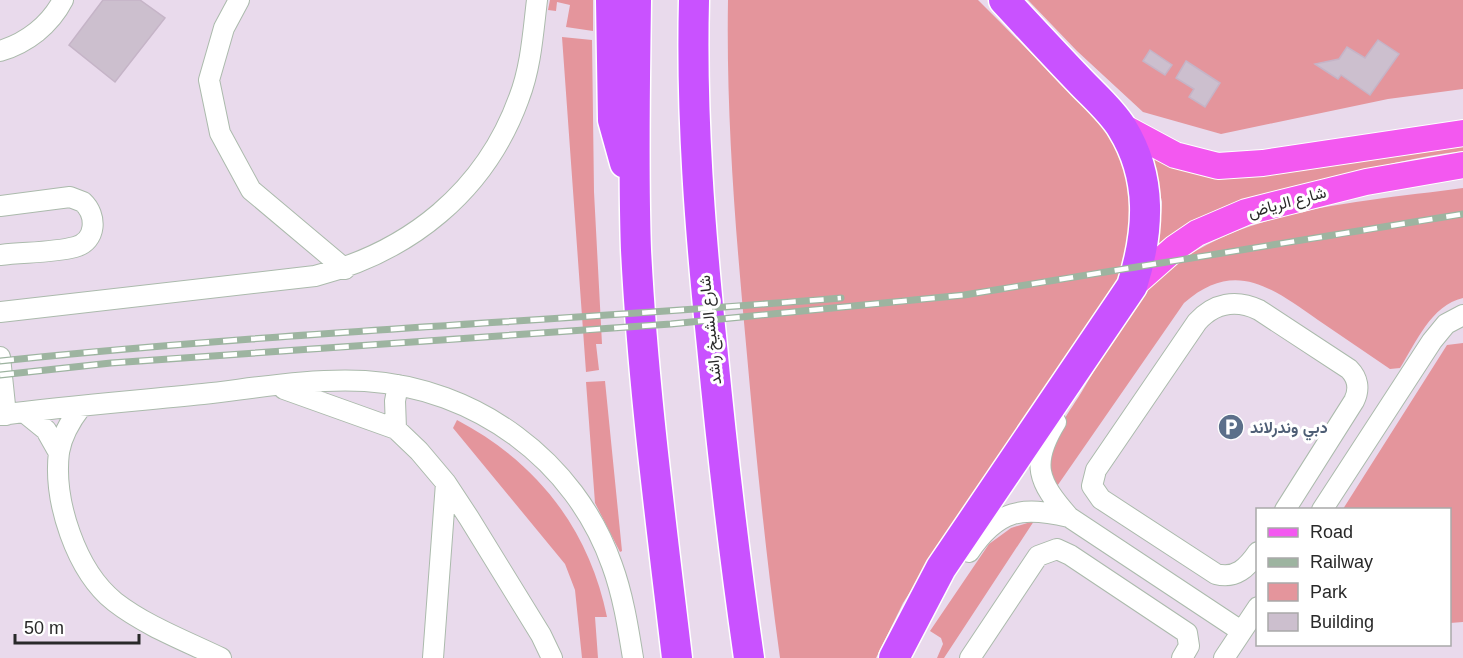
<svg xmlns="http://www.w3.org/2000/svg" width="1463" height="658" viewBox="0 0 1463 658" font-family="Arial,Vazirmatn,sans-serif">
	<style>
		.green { fill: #e4959c }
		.building { fill: #ccbfce; stroke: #c5b4c7; stroke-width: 1.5 }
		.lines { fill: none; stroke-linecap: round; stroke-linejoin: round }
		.minor-casing { stroke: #abbaac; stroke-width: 22 }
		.major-casing { stroke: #fff; stroke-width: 28 }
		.highway-casing { stroke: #fff; stroke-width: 33 }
		.minor { stroke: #fff; stroke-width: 20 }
		.major { stroke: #f358f0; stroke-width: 26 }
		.highway { stroke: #c952ff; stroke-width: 30 }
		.rail-casing { stroke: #9db4a0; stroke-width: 7 }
		.rail { stroke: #fff; stroke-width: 4.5; stroke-dasharray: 14; stroke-linecap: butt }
		.labels { text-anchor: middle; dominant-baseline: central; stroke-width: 6; stroke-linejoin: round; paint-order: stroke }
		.street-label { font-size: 16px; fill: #292929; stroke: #fff }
		.service-label { font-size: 16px; font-weight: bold; fill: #4e5e75; stroke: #fff; text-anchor: start }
	</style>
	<rect width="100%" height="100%" fill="#e9daec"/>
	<path class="green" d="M550,0H593V31L566,27L570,5L557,2L556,11L548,10Z
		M728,0H978C1004,26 1030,52 1055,78C1071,95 1089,110 1103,128C1136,172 1138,231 1118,281L949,531L903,603L876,658H780C766,557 756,456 747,355C736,236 726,119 728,0Z
		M1028,0H1463V89L1388,99L1221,134L1143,112L1077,51Z
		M562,37L592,40L594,192L602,344H596L599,370L586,372Z
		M1463,144V151C1418,156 1373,168 1329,179C1269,194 1211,205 1159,243L1162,202L1152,158L1177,169L1195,172Z
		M1463,188V298C1431,305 1416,343 1400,368L1390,369C1366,353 1342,336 1318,320C1272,288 1235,258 1184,303L1053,492C1035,456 1063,422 1081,393C1103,357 1123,317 1151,286C1225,208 1362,202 1463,188Z
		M1463,343V622L1450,623V510L1343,509L1447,345Z
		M605,381L622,551L620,552L595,503L586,382Z
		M457,420C537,462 589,529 607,617H595L598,658H582L575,590L565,564L453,428Z
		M1034,521L944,658H937L943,644L941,638L930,631L989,544L1011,528Z"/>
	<path class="building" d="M103,0H140L165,18L115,82L69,45Z
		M1378,40L1399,54L1370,95L1341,75L1338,79L1315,64L1339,59L1347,47L1365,58Z
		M1150,50L1172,65L1165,75L1143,61Z
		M1186,61L1220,83L1205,107L1189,97L1194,89L1176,78Z"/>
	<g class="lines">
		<g class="minor-casing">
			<path id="minor" d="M239,0L224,28L209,80L220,133L251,190L345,269
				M0,51C27,43 50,25 63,0
				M0,206L70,197L83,202C97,215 97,241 75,247C52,253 24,252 0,255
				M0,312L315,276C409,252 485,192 519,98C531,67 533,33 537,0
				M0,357L6,415
				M284,389L396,429L419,451L446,483L469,518L541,635L552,658
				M81,407C71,420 62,435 59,452C53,501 76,571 115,602C146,626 186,641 221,658
				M25,413L46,430L59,453
				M0,415C67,406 135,401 203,394C256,388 312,378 365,381C476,388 575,460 612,565C623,595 628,627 633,658
				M1056,422C1030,464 1038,482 1069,517L1241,631
				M396,429L395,401L398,385
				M1322,510L1432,341L1446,324L1463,315
				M969,552C998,509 1022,506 1069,517
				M1258,552C1247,568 1236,579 1216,574L1101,499L1092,486L1096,470L1197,322C1214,303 1236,299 1259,310L1349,369C1358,378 1360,389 1354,401L1285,510
				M433,658L446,483
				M970,658L1038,556L1057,549L1070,555L1187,633L1189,646L1182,658
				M1224,658L1258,607"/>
		</g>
		<g class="major-casing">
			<path id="major" d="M1121,126L1175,155L1218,166L1263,163L1463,133
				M1132,286L1175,248L1197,233L1246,212L1366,182L1463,165"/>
		</g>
		<g class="highway-casing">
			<path id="highway" d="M611,0L613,120L625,163
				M636,0C635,84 633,167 636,250C643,387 661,522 677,658
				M694,0C691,116 700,231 712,346C722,450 734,554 749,658
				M894,658L941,568L1132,286C1149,232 1153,178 1122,128C1111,110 1093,95 1079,80C1054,54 1029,27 1004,0"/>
		</g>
		<use href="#minor" class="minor"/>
		<use href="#major" class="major"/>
		<use href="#highway" class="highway"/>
		<g class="rail-casing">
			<path id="rail" d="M0,361C279,332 561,321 841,298
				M0,375L111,363L671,324L964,295L1463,214"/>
		</g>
		<use href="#rail" class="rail"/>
	</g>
	<defs>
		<g id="parking-disc" transform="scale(1.35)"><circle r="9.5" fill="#5c6f8a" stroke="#fff"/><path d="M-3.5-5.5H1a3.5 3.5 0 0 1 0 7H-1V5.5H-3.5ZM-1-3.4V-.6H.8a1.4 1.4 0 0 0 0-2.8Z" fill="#fff"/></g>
	</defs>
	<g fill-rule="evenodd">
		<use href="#parking-disc" x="1231" y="427"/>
	</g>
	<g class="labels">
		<g class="street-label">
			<text transform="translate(1287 202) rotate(-15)">شارع الرياض</text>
			<text transform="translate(710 330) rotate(-96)">شارع الشيخ راشد</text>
		</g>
		<g class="service-label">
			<text x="1250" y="427">دبي وندرلاند</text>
		</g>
	</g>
	<rect x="1256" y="508" width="195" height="138" fill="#ffffff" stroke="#a9a9a9" stroke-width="1.5"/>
	<rect x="1268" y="528" width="30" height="9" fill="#f358f0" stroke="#a9a9a9" stroke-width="1.5"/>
	<text x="1310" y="538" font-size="18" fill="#292929">Road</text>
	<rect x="1268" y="558" width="30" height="9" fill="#9db4a0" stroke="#a9a9a9" stroke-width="1.5"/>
	<text x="1310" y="568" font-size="18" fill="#292929">Railway</text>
	<rect x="1268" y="583" width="30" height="18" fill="#e4959c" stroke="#a9a9a9" stroke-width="1.5"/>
	<text x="1310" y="598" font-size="18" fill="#292929">Park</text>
	<rect x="1268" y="613" width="30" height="18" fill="#ccbfce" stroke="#a9a9a9" stroke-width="1.5"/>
	<text x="1310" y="628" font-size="18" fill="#292929">Building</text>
	<path d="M15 634v9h124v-9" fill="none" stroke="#292929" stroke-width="3"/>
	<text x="24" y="634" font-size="18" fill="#292929" stroke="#ffffff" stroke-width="4.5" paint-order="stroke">50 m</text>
</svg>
